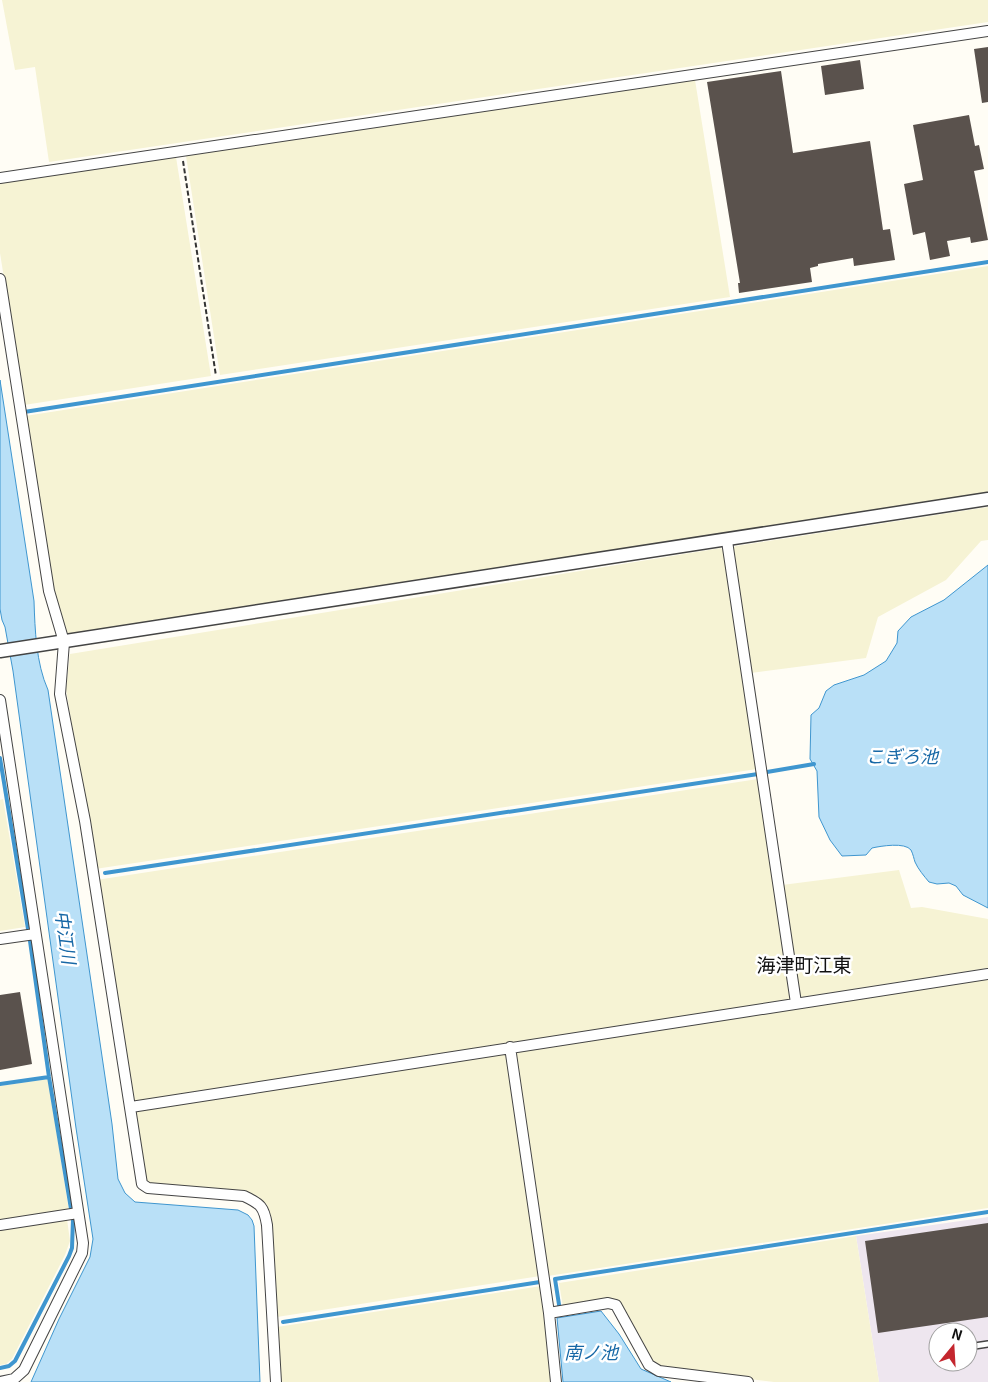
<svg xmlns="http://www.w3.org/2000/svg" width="988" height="1382" viewBox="0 0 988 1382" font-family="Georgia,'Noto Sans JP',serif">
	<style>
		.industrial { fill: #eee6ef; fill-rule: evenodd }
		.farmland { fill: #f6f3d4 }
		.water { fill: #b9e0f7; stroke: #3f96cf }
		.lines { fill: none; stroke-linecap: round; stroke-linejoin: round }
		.stream { stroke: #3f96cf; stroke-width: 4 }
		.building { fill: #5a524d }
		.service-casing { stroke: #444; stroke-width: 8 }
		.minor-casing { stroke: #444; stroke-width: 12 }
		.tertiary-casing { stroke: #444; stroke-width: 15 }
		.path { stroke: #333; stroke-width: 2; stroke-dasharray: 5 2.5; stroke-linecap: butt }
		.service { stroke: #fff; stroke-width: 5 }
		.minor { stroke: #fff; stroke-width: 10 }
		.tertiary { stroke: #fff; stroke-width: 12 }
		.labels { text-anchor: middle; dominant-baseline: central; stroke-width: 5; stroke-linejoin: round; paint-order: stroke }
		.water-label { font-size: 18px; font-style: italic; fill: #1768a6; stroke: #fff }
		.quarter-label { font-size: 19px; fill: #111; stroke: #fff }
	</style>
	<rect width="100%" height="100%" fill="#fffdf5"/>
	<path class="industrial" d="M988,1217V1382H879L856,1236ZM938,1332H968V1362H938Z"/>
	<path class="farmland" d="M2,0H988V22L49,162L35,67L15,70Z
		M695,80L730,297L220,375L186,156Z
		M176,157L211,376L24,405L0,253V183Z
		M988,266V494L70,634L63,631L51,591L25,416Z
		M988,507V540L981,541L946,580L878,617L866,658L751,673L732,548L736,546Z
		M721,548L725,555L757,769L95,869L66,689L70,654Z
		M758,779L791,997L789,1000L132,1102L96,880Z
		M3,799L25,927L0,931V800Z
		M899,870L911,908L922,907L988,919V968L802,997L798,995L782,885Z
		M988,979V1208L548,1276L514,1058L516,1053L521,1049Z
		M505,1054L508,1057L540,1276L277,1317L271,1216L267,1205L258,1196L245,1193L143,1183L134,1111Z
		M48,1079L69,1211L0,1221V1086Z
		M67,1219L70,1241L65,1255L12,1359L6,1364L0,1365V1229Z
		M856,1236L879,1382H774L664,1369L654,1366L618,1304L563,1307L559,1283Z
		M541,1286L551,1382H280L277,1327Z"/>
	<path class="water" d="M0,380L34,601C35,630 36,663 48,690L112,1124L118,1179L125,1193L135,1202L238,1210L248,1215L252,1220L254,1226L260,1382H31L59,1319L90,1257L93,1239L76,1128L13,671L5,627L2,620L0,609Z
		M988,565V908L963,895L956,886L949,883L937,884L929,882C924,876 918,869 915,862C914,859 913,854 911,850C905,842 881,846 872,848L866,855L842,856L830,840L819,817L817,771L810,759L811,715L819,708L826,691L834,685L864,675L886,661L897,643L898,631L911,617L944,600Z
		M601,1311L619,1334L641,1369L671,1382H563L557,1318Z"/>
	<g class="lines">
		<path class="stream" d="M24,412L988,262
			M0,758L28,929
			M767,772L814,764
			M105,873L758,774
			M30,941L49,1077L71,1209
			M0,1084L49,1077
			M560,1311L555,1279L988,1212
			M283,1322L540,1282
			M0,1368L9,1366L15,1361L69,1256L72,1248L73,1219"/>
	</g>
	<path class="building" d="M988,47V102L982,103L974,49Z
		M860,60L864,89L825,95L821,66Z
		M781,71L793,153L870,141L883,230L890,229L895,260L854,266L853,258L818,264V266L810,268L812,282L739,293L738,283H740L707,82Z
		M969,115L975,146L979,145L984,169L974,171L988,240L971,243L970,237L947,241L950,256L930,260L925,232L913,235L904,184L923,180L913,125Z
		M20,992L32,1064L0,1070V995Z
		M988,1223V1317L878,1333L865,1241Z"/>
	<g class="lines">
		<g class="service-casing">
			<path id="service" d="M968,1347L988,1344"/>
		</g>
		<g class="minor-casing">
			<path id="minor" d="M0,178L988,31
				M0,279L49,591L64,642L60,694L85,821L142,1184L148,1188L244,1196C261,1204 264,1207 267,1225L276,1382
				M727,541L796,1003
				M0,700L83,1243L82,1253L24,1370L14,1379L0,1382
				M0,939L35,934
				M510,1047L549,1313L556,1382
				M131,1107L988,974
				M0,1225L78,1213
				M549,1313L608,1303L616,1305L649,1365L659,1371L748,1382"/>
		</g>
		<g class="tertiary-casing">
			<path id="tertiary" d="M0,651L988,499"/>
		</g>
		<path class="path" d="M183,161L216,376"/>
		<use href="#service" class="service"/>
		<use href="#minor" class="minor"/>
		<use href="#tertiary" class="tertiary"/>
	</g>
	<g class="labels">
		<g class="water-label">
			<text x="902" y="755">こぎろ池</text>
			<text transform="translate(67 937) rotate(82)">中江川</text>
			<text x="591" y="1351">南ノ池</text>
		</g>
		<g class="quarter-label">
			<text x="804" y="963">海津町江東</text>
		</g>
	</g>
	<g transform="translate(953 1347) rotate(18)"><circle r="24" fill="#ffffff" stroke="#a0a0a0"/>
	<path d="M0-4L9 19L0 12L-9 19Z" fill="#c4262e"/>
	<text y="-8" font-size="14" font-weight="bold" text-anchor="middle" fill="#111111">N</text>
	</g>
</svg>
